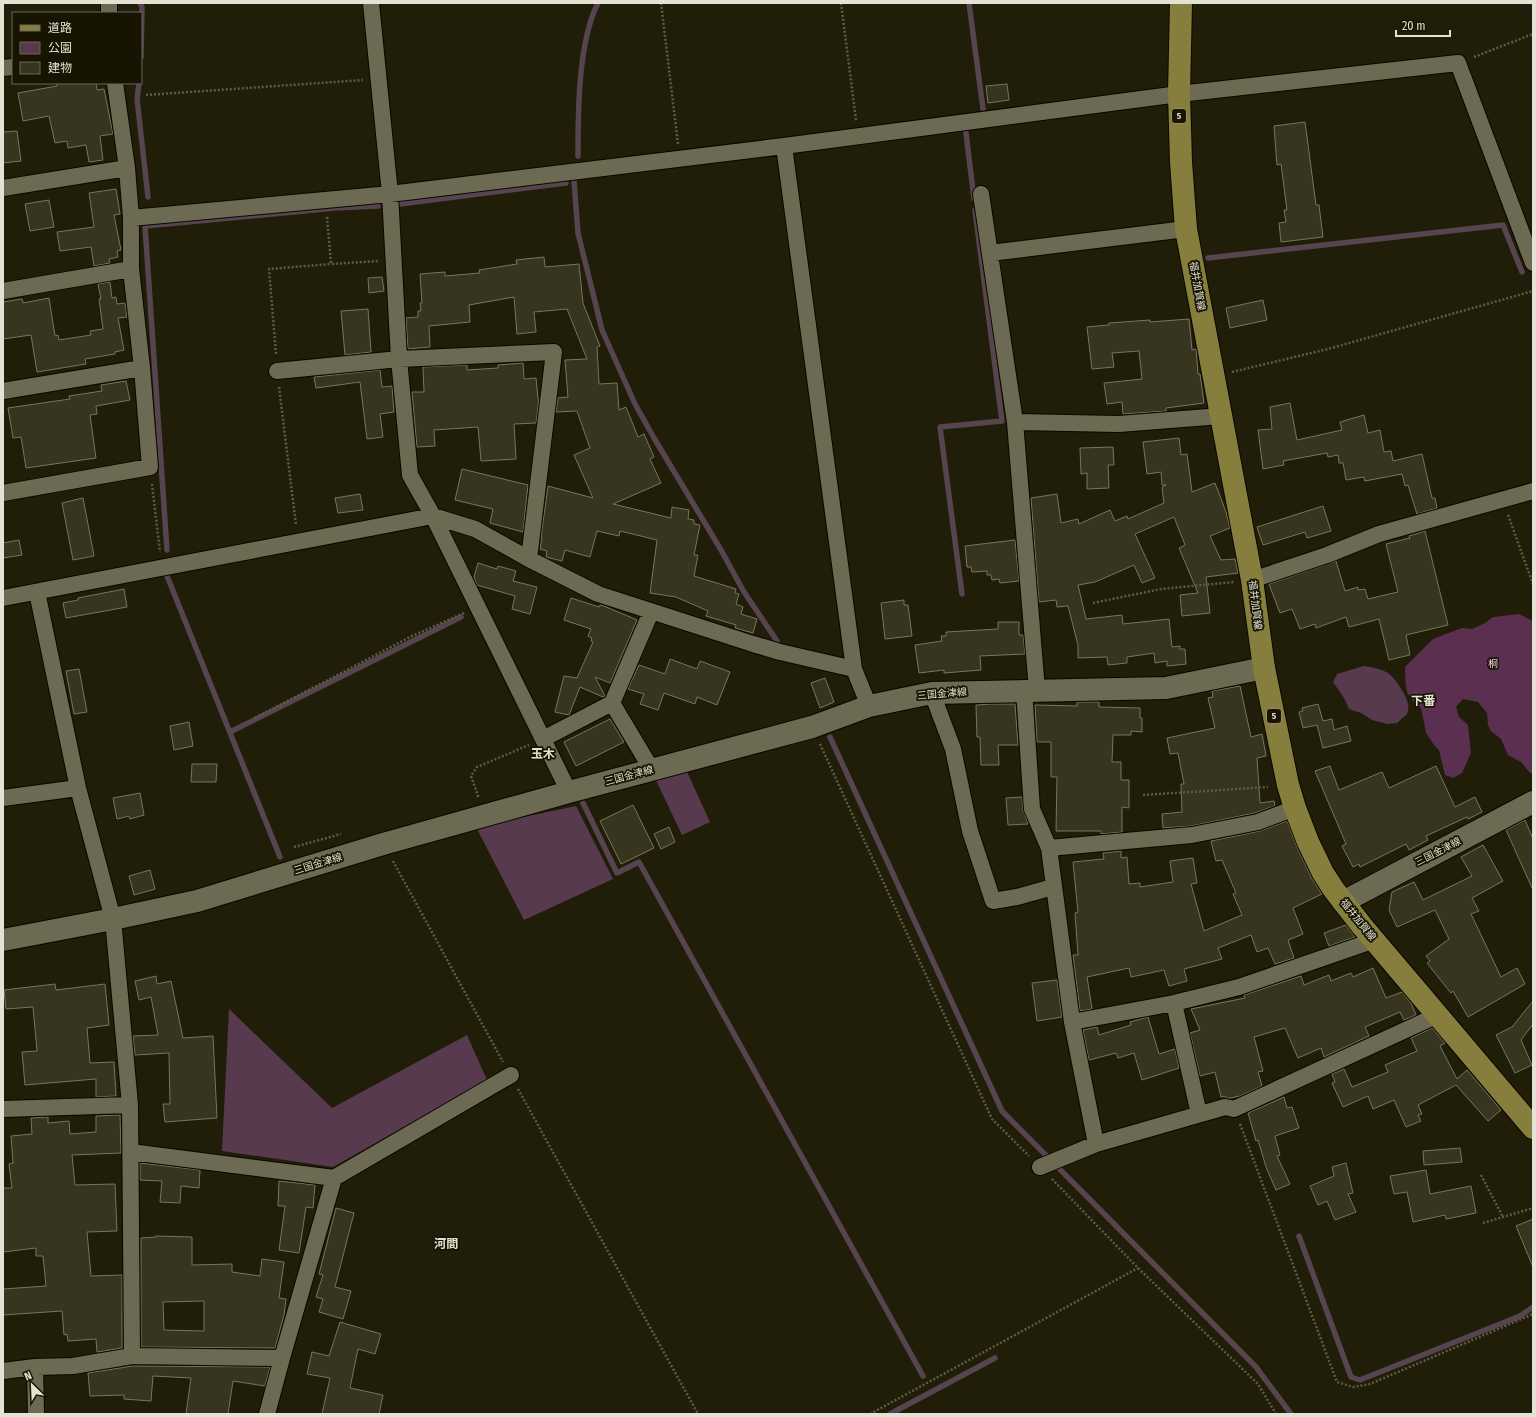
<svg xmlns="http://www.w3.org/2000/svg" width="1536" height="1417" viewBox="0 0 1536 1417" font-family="'Fira Sans Condensed','Noto Sans JP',sans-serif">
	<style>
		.green { fill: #583a4f }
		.forest { fill: #5a2f4f }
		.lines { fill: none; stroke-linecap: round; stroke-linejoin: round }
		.stream { stroke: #57444f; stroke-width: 5.5 }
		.building { fill: #37341f; stroke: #78765e; fill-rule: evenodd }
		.minor-casing { stroke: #0a0700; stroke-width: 18 }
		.secondary-casing { stroke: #0a0700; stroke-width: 24 }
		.primary-casing { stroke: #0a0700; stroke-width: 24 }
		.path { stroke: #5e5c49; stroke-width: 2.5; stroke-dasharray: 2 2; stroke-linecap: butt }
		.minor { stroke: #6d6a53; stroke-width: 16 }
		.secondary { stroke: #6d6a53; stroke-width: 22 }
		.primary { stroke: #867e3d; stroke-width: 22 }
		.labels { text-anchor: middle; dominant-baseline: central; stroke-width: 3.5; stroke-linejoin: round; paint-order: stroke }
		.shield { fill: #171402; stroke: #a6a496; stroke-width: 1 }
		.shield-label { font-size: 9px; font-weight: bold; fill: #e4e2d5 }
		.street-label { font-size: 10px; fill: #e4e2d5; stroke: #171402 }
		.park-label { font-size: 10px; fill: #f7cbe9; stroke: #171402 }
		.quarter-label { font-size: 12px; font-weight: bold; fill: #e4e2d5; stroke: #171402 }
	</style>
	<rect width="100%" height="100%" fill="#201d08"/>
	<path class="green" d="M1364,666C1372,667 1381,669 1388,673C1395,678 1407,696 1408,704C1409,707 1408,711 1407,714L1397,723L1387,724L1372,720L1361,713L1349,709L1344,698L1333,682L1337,674Z
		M687,772L710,822L682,835L654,776Z
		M576,806L613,879L524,920L476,827Z
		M229,1009L332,1108L467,1035L487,1080L333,1167L222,1151Z"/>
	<path class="forest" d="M1519,614L1533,621V774L1530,773L1521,762L1508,755L1501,739L1491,731L1488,725L1487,713L1478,702L1463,699L1456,707L1459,717L1468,725L1471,753L1462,773L1453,778L1445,775L1439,750L1434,745L1426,733L1421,708C1403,694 1406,687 1405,667L1433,639L1462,628L1472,629L1485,623L1493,617Z"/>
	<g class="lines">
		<path class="stream" d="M140,3L142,7L141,57
			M969,3L983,109
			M139,83L137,99L148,197
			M966,133L974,199
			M578,156C578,112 578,42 598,3
			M574,181L578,233L602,330L610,348L635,404L654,438L721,550L744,592L777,641
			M400,204L566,183
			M1208,258L1503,225L1522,272
			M167,550L145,226L335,208L378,206
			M167,576L280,857
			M962,594L940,427L1002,421L975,210
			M232,731L461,617
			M830,737L1002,1111L1256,1367L1291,1414
			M583,803L617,873L639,862L923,1376
			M1299,1236L1351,1377L1360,1380L1520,1316L1533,1307
			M890,1414L995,1358"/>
	</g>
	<path class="building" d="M57,83H96L97,90L104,89L113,134L100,136L103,160L89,162L86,145L68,148L67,141L55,143L49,116L23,121L18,93L57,86Z
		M1007,84L1009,100L988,103L986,86Z
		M1305,122L1316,205H1319L1323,237L1281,242L1279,223L1286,222L1284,210H1287L1281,164L1277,165L1274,126Z
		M17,131L21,161L3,163V132Z
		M116,189L120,214L114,215L121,250L117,251L118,257L109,259L110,263L94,266L91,247L60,251L57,232L94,227L89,193Z
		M49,200L54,227L30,231L25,204Z
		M544,257L545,267L579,264L583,303L600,346L597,347L599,384L617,383L619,410L626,407L638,437L644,434L654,457L650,459L661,483L613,504L671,518L672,507L689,510L688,519L694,520V524L700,525L694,555H698L694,576L736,589L735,593L739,594L736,604L743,607L741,614L757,619L753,633L735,628L736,625L706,616L708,611L676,597L650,593L657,540L620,531L619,536L597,531L590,557L565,550L562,561L546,557L547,551L540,549L542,537H541L548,486L593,498L574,455L590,448L577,411L556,412L558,398L568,397L565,360L587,359L567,309L534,312L536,332L517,334L514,297L469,305L470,322L429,326L430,347L408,349L406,318L418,317V311H421L420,303H422L420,274L445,272V276L480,273L479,270L517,264L516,260Z
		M382,277L384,291L369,293L368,278Z
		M110,282L112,298L116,297L117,304L125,303L127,317L118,318L124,350L115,352V354L85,359L86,364L37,372L31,335L3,339V302L22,299L23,303L49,298L55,336L58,335L59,340L91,335L90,331L103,329L99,299H101L98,284Z
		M1263,300L1267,320L1230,328L1226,308Z
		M368,309L371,352L345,355L341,311Z
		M1189,319L1192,350L1196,349L1198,374H1200L1204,403L1166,408V411L1123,414L1122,402L1107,404L1104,383L1142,379L1139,351L1112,353L1114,367L1092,369L1087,327L1109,325V323L1150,320V322Z
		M523,363L524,379L536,378L538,399H539L536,423L514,424L516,459L481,461L478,427L434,430L435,446L417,447L412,392H424L423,367L467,365V370L498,368V365Z
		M380,370L382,387L392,386L394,412L380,414L383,437L367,439L360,382L316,388L314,377Z
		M126,381L130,400L96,406L97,414L90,415L96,458L26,468L21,437L13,438L8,408L70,399L69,396L102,391L101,385Z
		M1290,403L1297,440L1342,430L1340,422L1364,415L1368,433L1380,430L1384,452L1391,451L1393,461L1422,454L1432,498H1435L1437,508L1417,514L1408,485L1405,486L1402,474L1365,481L1364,477L1346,480L1343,463H1339L1338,455L1328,457L1327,453L1283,461L1284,465L1263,469L1258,430L1272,429L1270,407Z
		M1179,438L1181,455L1187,454L1192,492L1215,483L1226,512L1230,528L1210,536L1221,560L1235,559L1238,573L1206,577L1210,613L1182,616L1180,595L1198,593L1179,548L1185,545L1174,517L1135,534L1155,578L1142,583L1134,565L1095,582L1078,585L1086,619L1122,615L1123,624L1169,619L1172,647L1180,646V649H1185L1186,664L1167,666V661L1155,663L1154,653L1127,657V663L1108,665L1107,657L1078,658V645L1068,606L1057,607L1056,600L1039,602L1031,498L1057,494L1061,523L1078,519L1079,524L1110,510L1115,521L1127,516L1128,519L1164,503L1162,487L1166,485H1162L1161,472L1147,474L1143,442Z
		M1113,447L1114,465H1108L1109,488L1087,489V473L1081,474L1080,448Z
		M462,469L528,485L523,532L490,523L493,509L455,500Z
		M360,494L363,510L338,513L335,498Z
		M83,498L94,556L73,560L62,503Z
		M1323,506L1331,531L1307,538L1305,532L1263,545L1257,527Z
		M1425,531L1448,625L1406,635L1410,655L1389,660L1379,619L1349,627L1346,617L1316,628L1315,624L1300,629L1292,609L1280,613L1269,584L1336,561L1345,591L1358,587V590L1365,589L1368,599L1398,592L1386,544L1410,538L1409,536Z
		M19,540L22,555L3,558V543Z
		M1015,540L1019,581L1000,583L999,579L992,580L991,575H987V571L972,572L971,567H967L965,546Z
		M478,563L497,569L498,566L516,571L513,581L537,587L530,614L512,609L515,596L477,585L474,577Z
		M124,589L127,607L66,618L63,603L78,600V598Z
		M571,598L599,607L600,605L604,606L637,620L610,683L595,677L605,696L603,697L580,687L569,715L555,712L564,676L577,678L593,642L591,641L592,638L588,636L591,629L564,620Z
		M904,600V605H908L912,636L885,639L881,603Z
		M998,622H1019V635H1023L1025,654L980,656L981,670L944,673V670L919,673L915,645L942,641L941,636H946V632L998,629Z
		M670,659L697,669L700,661L730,672L717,705L697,697L695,704L664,693L658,710L640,704L644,694L628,689L639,665L665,674Z
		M79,669L87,712L74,714L66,671Z
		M825,678L834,702L820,708L811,683Z
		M1240,686L1251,737L1262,734L1266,756L1257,758L1260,803L1274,801L1275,806L1255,813L1191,826L1163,828L1162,814L1182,812L1181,784H1184L1178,753L1170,754L1167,738L1215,728L1208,698L1213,697L1212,691Z
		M1077,702H1099V707L1140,708V718H1142V732L1131,731V735H1113L1112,762H1121V780H1129V808L1122,807V832L1101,834V831H1056L1057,777H1051V742H1037L1035,705L1077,706Z
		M992,704H1015L1018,745H998L999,765H981L980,737H977L976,705Z
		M1318,704L1323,721L1332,719L1334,730L1347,726L1351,741L1323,748L1317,725L1303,728L1299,712L1303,711L1302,708Z
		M610,719L624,742L576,766L564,742Z
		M189,722L193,746L174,750L170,726Z
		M192,764H217L216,782H191Z
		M1330,766L1339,790L1382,772L1389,788L1436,766L1455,807L1475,797L1482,812L1468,819L1467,817L1426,836L1428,840L1409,850L1406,844L1360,867L1359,864L1353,867L1342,846L1346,844L1315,771Z
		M140,793L144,815L130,819L129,816L117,819L113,798Z
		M1022,797L1023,810L1028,824L1008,825L1006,798Z
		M633,805L654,848L621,864L600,821Z
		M1525,820L1533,839V890L1506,830Z
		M1287,821L1297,847L1312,879L1322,894L1293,908L1303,934L1288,940L1294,958L1275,964L1268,948L1257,952L1251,935L1218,948L1222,959L1184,969L1187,981L1169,986L1164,970L1131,977L1129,968L1087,977L1092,1009L1080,1011L1073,955H1078L1075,913L1078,912L1073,862L1104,859L1103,853L1121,851V858L1127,857L1129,884L1140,883V887L1173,882L1170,861L1193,858L1197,883L1191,884L1204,931L1242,915L1233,894L1236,893L1222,860L1216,861L1211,841L1260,831Z
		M669,827L675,842L661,849L654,834Z
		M1483,845L1503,881L1472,898L1479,911L1471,914L1501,977L1517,968L1525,984L1468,1017L1453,991L1451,993L1427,963L1430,961L1426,956L1449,939L1435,910L1397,927L1389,910L1392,892L1414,882L1423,900L1472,876L1461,857Z
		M150,870L155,889L134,895L129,876Z
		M1346,925L1355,937L1329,946L1324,933Z
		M1373,968L1386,998L1402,992L1411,1003L1416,1015L1404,1020L1400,1012L1365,1027L1369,1036L1324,1057L1321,1048L1298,1058L1285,1028L1254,1037L1263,1071L1258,1072L1262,1086L1240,1096L1230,1098H1226L1225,1096L1221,1097L1215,1072L1200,1076L1190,1033L1200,1030L1191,1009L1245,998L1244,995L1301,976L1304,985L1329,975L1331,981L1351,973L1353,977Z
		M156,976L157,984L171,981L183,1038L213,1036L217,1118L165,1122L163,1104H170L169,1053L135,1055L133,1036L158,1035L151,997L139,1000L135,981Z
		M1057,980L1062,1017L1037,1021L1032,983Z
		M55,984L56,990L105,984L109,1025L87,1028L90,1063L114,1062L116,1096L96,1097V1079L25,1085L22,1052L37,1051L33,1007L6,1009L4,990Z
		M1533,1001V1024L1521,1040L1532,1065L1515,1073L1496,1035L1512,1027Z
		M1148,1017L1159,1054L1175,1049L1179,1068L1142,1080L1134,1053L1118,1058L1116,1053L1089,1060L1083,1030L1097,1027L1099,1035L1131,1025L1130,1022Z
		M1432,1028L1445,1043L1440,1046L1457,1079L1467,1070L1501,1110L1488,1121L1456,1085L1418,1105L1422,1114L1418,1115L1421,1121L1406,1127L1394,1100L1373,1109L1368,1096L1343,1107L1332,1083L1335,1082L1332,1074L1344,1069L1352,1087L1388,1072L1385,1065L1417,1051L1411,1038Z
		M1284,1097L1287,1108L1292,1107L1299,1128L1275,1136L1280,1155L1277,1156L1290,1184L1276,1190L1266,1167L1258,1140L1256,1141L1248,1113Z
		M120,1115L121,1153L72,1155L75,1185L115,1184L117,1231L87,1232L91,1276L122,1275V1348L97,1352L96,1339L68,1341L67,1334L64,1335L62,1311L3,1315V1289L46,1286L43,1256H36V1248L3,1252V1188H12L9,1164L13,1163L11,1136L32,1134L31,1118L48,1117V1123L69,1121L70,1134L96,1132V1116Z
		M1460,1148L1462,1162L1424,1165L1423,1151Z
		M140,1163L200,1170L199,1188L181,1186L180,1203L160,1202L162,1181L140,1180Z
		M1346,1163L1353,1193L1348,1194L1356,1212L1335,1220L1327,1201L1318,1205L1310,1186L1334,1176L1332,1167Z
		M1426,1170L1430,1194L1471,1186L1476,1213L1446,1219L1445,1215L1413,1222L1407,1192L1394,1194L1390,1176Z
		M279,1181L315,1185L313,1208L306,1207L299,1253L279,1250L285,1206H278Z
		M336,1208L354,1213L335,1287L351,1291L343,1319L319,1312L323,1299L316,1297L323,1275L319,1274Z
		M1533,1219V1267L1516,1226Z
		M156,1236L192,1237V1265L232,1264V1272L260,1276L262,1259L284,1262L279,1298L286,1299L284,1315L275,1348L141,1347V1238L156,1237ZM204,1301V1331L164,1330L163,1302Z
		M340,1322L381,1334L375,1354L358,1349L350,1388L383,1395L379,1414H322L330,1378L307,1374L312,1352L329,1356Z
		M133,1366L270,1367L265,1386L233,1381L228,1414H186L191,1378L153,1376L151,1401L124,1399V1395L90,1396L88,1373Z"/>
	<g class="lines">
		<g class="minor-casing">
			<path id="minor" d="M109,3V13
				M371,3L390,194L399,359L410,475L433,516L569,792
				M3,68L13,67
				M784,146L854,669
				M3,188L127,168
				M981,194L1015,422L1037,690
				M131,218L390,194L784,146L1179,94L1458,63L1533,263
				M990,253L1186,229
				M3,291L131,269
				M277,371L399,359L554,352L529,559
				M3,391L142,368
				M1015,422L1119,424L1221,416
				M3,493L150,467L142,368L131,269V218L127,168L115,83
				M1252,580L1327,555L1379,534L1533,491
				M37,592L78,788L113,919L130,1105L132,1356
				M3,598L433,516L475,529L529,559L598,594L753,644L780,652L854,669L869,706
				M1024,690L1032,809L1049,848L1072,1022L1096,1144
				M932,693L953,749L970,831L993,901L1017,897L1053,887
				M612,703L652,770
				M543,739L612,703L651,612
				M3,798L78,788
				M1049,848L1192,835L1258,822L1295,808
				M1174,1003L1199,1114
				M1072,1022L1174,1003L1239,987L1375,940
				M3,1109L130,1105
				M131,1152L334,1178
				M1040,1167L1096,1144L1225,1107L1234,1109L1438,1015
				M35,1367L36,1414
				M3,1371L35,1367L73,1366L132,1356L282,1358
				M267,1414L282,1358L334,1178L511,1075"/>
		</g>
		<g class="secondary-casing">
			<path id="secondary" d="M1343,902L1533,802
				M3,940L113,919L197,901L383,844L569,792L812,727L869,706L932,693L1166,688L1264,668"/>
		</g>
		<g class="primary-casing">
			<path id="primary" d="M1181,3L1179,94L1181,162L1186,229L1252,580L1264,668L1288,785L1295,808L1308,842L1323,873L1334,890L1362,926L1533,1128"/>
		</g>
		<path class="path" d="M661,3L678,144
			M841,3L856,120
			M1474,57L1533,34
			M146,95L363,80
			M327,217L331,264L378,261
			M276,354L269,269L331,264
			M1232,372L1328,349L1533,291
			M279,387L296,525
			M152,484L160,552
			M1508,515L1533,584
			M1093,603L1161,589L1234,582
			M255,718L412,636L464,613
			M820,744L992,1119L1029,1156
			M1143,795L1268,787
			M477,796H478L471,776L477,767L529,745
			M294,847L341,834
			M393,861L503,1062
			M518,1089L698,1414
			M1240,1124L1337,1382L1353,1387L1370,1384L1533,1314
			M1481,1175L1503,1217
			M1052,1179L1138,1268L1258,1384L1276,1414
			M1483,1223L1533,1208
			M870,1414L1138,1268"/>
		<use href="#minor" class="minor"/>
		<use href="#secondary" class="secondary"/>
		<use href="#primary" class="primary"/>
	</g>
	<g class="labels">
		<g class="shield">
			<rect x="1172" y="109" width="14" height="14" rx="3"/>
			<rect x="1267" y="709" width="14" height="14" rx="3"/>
		</g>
		<g class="shield-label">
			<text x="1179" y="116">5</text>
			<text x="1274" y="716">5</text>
		</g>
		<g class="street-label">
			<text transform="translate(1197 286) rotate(80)">福井加賀線</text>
			<text transform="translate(1255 605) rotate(83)">福井加賀線</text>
			<text transform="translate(942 694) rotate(-5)">三国金津線</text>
			<text transform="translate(629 776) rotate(-15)">三国金津線</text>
			<text transform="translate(1438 852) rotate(-27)">三国金津線</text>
			<text transform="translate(318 864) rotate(-17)">三国金津線</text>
			<text transform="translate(1358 920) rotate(51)">福井加賀線</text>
		</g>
		<g class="park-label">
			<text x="1493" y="664">桐</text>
		</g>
		<g class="quarter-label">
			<text x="1423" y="701">下番</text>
			<text x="543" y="754">玉木</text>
			<text x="446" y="1244">河間</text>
		</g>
	</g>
	<rect width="1536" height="1417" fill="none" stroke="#e4e2d5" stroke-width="8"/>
	<rect x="12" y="12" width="130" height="72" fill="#171402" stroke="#696656"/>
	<rect x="20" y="25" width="20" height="6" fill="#867e3d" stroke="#696656"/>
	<text x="48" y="32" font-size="12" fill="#e4e2d5">道路</text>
	<rect x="20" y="42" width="20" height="12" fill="#583a4f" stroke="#696656"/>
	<text x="48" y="52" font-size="12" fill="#e4e2d5">公園</text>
	<rect x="20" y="62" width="20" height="12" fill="#37341f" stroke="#696656"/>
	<text x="48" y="72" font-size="12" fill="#e4e2d5">建物</text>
	<g transform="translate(32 1385) rotate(336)" stroke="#171402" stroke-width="3" paint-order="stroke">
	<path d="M0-3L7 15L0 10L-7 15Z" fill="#e4e2d5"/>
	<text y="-6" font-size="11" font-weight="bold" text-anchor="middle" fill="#e4e2d5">N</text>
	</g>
	<path d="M1396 30v6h54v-6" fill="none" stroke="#e4e2d5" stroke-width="2"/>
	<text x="1402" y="30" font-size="12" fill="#e4e2d5" stroke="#171402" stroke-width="3" paint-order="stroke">20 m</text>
</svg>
